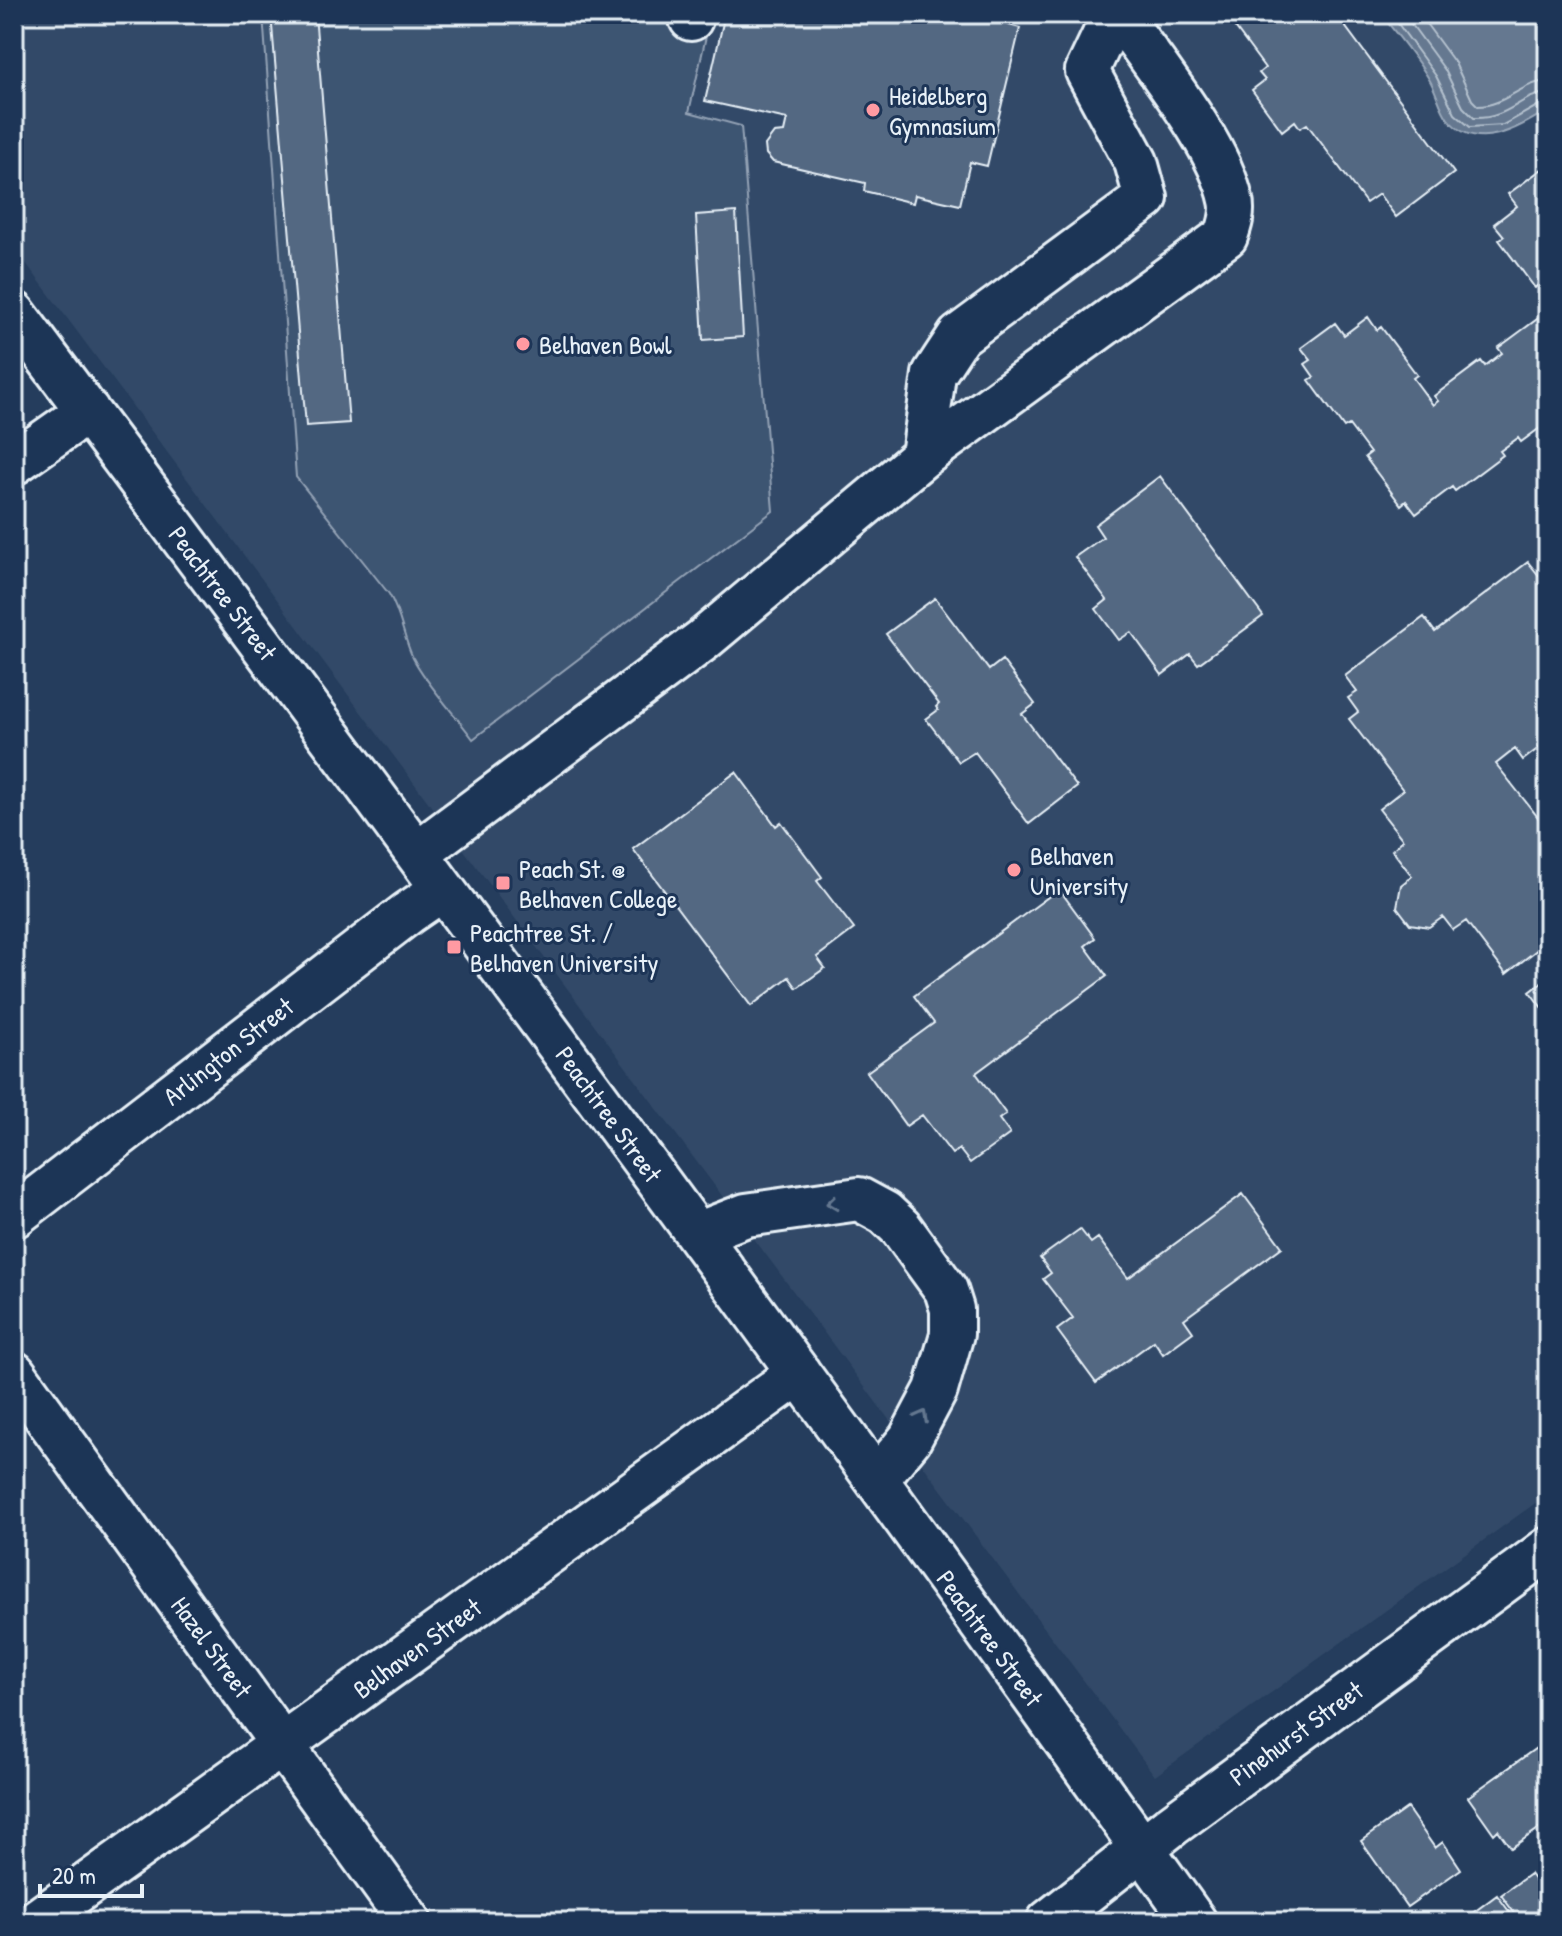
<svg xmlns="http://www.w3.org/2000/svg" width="1562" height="1936" viewBox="0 0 1562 1936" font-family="'Patrick Hand',sans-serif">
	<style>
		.built { fill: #334a68 }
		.green { fill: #3e5472; stroke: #93a2b5; stroke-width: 2 }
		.water { fill: #657890; stroke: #99a8ba; stroke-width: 2 }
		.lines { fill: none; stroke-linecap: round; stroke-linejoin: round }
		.shore { stroke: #b4c1ce; stroke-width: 2 }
		.building { fill: #536782; stroke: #e8f1f8; stroke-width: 2 }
		.minor-casing { stroke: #e8f1f8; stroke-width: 48 }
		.minor { stroke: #1d3557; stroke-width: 42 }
		.oneway { stroke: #64778f }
		.poi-dot { fill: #ff9aa2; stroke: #1d3557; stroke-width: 3 }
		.labels { text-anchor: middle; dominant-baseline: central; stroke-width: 6; stroke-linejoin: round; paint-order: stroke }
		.poi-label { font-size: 26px; fill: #e8f1f8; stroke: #1d3557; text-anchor: start }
		.street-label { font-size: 26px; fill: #e8f1f8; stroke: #1d3557 }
	</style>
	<rect width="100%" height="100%" fill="#253d5d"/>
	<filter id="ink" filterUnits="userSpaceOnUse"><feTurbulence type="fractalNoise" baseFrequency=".0125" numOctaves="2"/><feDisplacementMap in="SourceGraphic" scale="16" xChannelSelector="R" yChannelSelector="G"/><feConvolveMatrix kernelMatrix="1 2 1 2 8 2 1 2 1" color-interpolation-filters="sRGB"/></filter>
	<g filter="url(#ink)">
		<path class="built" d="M14,14H1548V1494L1155,1776L14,247Z"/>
		<path class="green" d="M263,14H711L689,112L741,126L773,511L473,739C455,714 427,685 413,658C403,637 401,614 389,594L296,477Z"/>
		<path class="water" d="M1381,14H1548V110C1518,128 1476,154 1448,119C1439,107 1437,92 1429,79C1416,57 1397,35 1381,14Z"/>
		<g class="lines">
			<path class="shore" d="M1391,14L1436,76L1455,114L1470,127L1503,125L1541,104L1548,103
				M1404,14L1445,70L1463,107L1474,118C1509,119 1520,95 1548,93
				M1419,14L1455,63L1472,100L1478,106C1505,106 1522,82 1548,81"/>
		</g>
		<path class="building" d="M271,14H315L349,423L306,426Z
			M725,14H1012L1009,25L1020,28L987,166L970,162L960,205L915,195L913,203L864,191L865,183L773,162L766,154L765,145L774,133L784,132L787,119L705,101Z
			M1225,14H1336L1454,173L1396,217L1379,194L1366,203L1307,124L1300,128L1295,121L1282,131L1252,90L1265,80L1259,73L1265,68Z
			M1542,169L1548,177V296L1539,284L1535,288L1499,240L1504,236L1494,224L1517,206L1508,194Z
			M736,212L743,337L703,340L696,215Z
			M1548,311V422L1521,442L1518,438L1500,451L1503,455L1455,491L1452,487L1416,514L1406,501L1401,505L1365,457L1370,453L1349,425L1344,428L1309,380L1314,377L1305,364L1311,360L1301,348L1335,323L1344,335L1368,317L1377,330L1381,327L1417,375L1413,378L1433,405L1438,401L1434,396L1481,361L1485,366L1502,353L1498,348Z
			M1160,476L1263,616L1198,664L1190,654L1162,675L1131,632L1119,640L1096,609L1107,600L1075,557L1103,537L1095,525Z
			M1528,562L1548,587V741L1523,760L1515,749L1496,764L1548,830V952L1543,945L1506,974L1466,921L1453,930L1443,917L1429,927L1410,924L1397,907L1401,885L1412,876L1392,850L1403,840L1379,809L1403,790L1349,719L1358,712L1348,698L1357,692L1345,676L1424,617L1435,632Z
			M935,598L989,670L1002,660L1035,704L1022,714L1077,787L1029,824L975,752L959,762L926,719L938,710L936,707L939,704L886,634Z
			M736,772L776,826L781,822L822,877L817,881L854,929L817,957L825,968L797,988L789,977L751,1006L633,849Z
			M1059,889L1095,938L1085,946L1107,976L976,1073L1006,1114L999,1119L1010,1134L970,1163L959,1149L952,1154L922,1115L906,1126L867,1072L934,1023L914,996Z
			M1548,978V1016L1530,992Z
			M1243,1194L1282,1247L1184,1319L1193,1332L1163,1354L1154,1341L1096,1383L1057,1330L1073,1318L1043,1279L1051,1273L1040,1258L1080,1229L1091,1243L1098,1238L1128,1278Z
			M1546,1741L1548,1744V1840L1540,1828L1511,1848L1498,1830L1494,1834L1468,1797Z
			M1407,1808L1435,1848L1443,1842L1461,1869L1407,1907L1361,1841Z
			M1530,1874L1548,1899V1905L1525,1922H1521L1501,1895Z
			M1497,1895L1517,1922H1475L1470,1915Z"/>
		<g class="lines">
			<g class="minor-casing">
				<path id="minor" d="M691,19L692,14
					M14,313C413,845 808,1380 1195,1922
					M923,456L934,374L959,336L1146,198L1136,162L1087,71L1114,14
					M14,463L88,411
					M417,853L703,640L923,456L1226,236C1230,225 1234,213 1231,200C1219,143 1153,64 1119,14
					M14,1216L408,913L443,889
					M697,1234L746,1215L859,1199L885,1213L901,1228L946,1290L952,1309V1334L936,1390L910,1439L877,1479
					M14,1373L410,1922
					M35,1922L799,1373
					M1048,1922L1172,1825L1548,1549"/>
			</g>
			<use href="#minor" class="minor"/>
		</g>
		<defs><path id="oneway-chevron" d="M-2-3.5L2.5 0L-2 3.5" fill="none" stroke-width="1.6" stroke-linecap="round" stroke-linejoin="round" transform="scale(2)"/></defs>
		<g class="oneway">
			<use href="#oneway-chevron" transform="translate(832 1203) rotate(173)"/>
			<use href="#oneway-chevron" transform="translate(922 1416) rotate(-62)"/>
		</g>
	</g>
	<g class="poi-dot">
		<circle cx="873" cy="110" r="8"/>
		<circle cx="523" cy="344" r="8"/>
		<circle cx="1014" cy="870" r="8"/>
		<rect x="495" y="875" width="16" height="16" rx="4"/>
		<rect x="446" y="939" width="16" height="16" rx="4"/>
	</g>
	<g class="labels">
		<g class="poi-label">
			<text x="889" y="95">Heidelberg<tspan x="889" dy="30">Gymnasium</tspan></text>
			<text x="539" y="344">Belhaven Bowl</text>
			<text x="1030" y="855">Belhaven<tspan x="1030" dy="30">University</tspan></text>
			<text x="519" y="868">Peach St. @<tspan x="519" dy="30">Belhaven College</tspan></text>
			<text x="470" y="932">Peachtree St. /<tspan x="470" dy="30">Belhaven University</tspan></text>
		</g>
		<g class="street-label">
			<text transform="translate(223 593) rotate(53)">Peachtree Street</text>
			<text transform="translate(228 1051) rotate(-38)">Arlington Street</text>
			<text transform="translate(609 1114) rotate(54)">Peachtree Street</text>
			<text transform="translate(990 1638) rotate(54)">Peachtree Street</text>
			<text transform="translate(212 1647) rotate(54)">Hazel Street</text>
			<text transform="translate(417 1648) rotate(-36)">Belhaven Street</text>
			<text transform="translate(1296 1733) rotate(-36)">Pinehurst Street</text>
		</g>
	</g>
	<rect width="1562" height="1936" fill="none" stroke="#1d3557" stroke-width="48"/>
	<rect x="24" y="24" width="1514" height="1888" fill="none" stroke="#e8f1f8" stroke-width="3" filter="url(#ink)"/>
	<path d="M40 1884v12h102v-12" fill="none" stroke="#e8f1f8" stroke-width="4"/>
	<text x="52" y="1884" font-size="24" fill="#e8f1f8" stroke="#1d3557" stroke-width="6" paint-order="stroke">20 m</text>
</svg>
